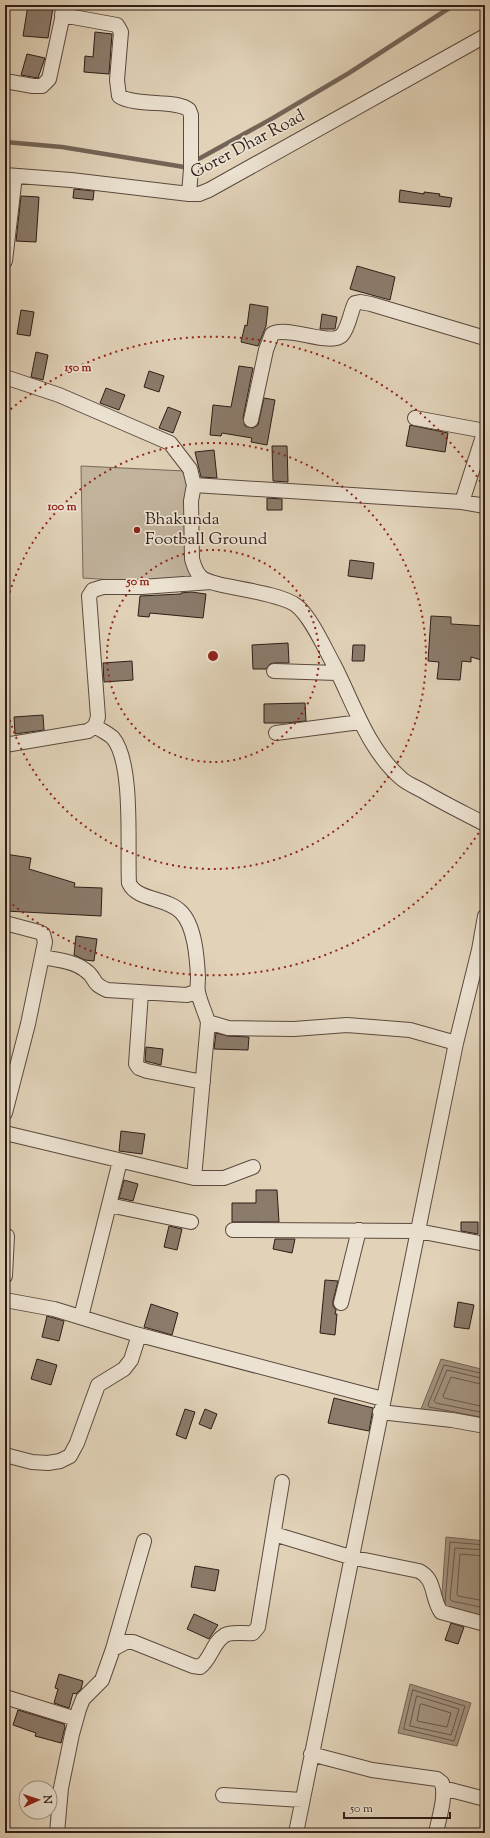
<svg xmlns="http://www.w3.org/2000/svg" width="490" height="1838" viewBox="0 0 490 1838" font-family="'Sorts Mill Goudy',serif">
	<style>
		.green { fill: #c2b39d; stroke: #78685a }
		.water { fill: #a49481; stroke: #746457 }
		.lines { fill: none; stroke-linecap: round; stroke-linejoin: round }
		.shore { stroke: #68584c; stroke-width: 1 }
		.stream { stroke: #746457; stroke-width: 4.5 }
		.building { fill: #8b7b6b; stroke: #2d1d17 }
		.minor-casing { stroke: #5a4a3f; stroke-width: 16 }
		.minor { stroke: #ece2d1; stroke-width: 14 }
		.ring { fill: none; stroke: #8f2418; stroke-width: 2; stroke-dasharray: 2 4 }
		.poi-dot { fill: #8f2418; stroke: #ece2d1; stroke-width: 1.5 }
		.labels { text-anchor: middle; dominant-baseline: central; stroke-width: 3.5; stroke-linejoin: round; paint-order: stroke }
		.street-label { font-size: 17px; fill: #2d1d17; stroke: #ece2d1 }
		.poi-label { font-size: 17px; fill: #2d1d17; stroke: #ece2d1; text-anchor: start }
		.centre { fill: #8f2418; stroke: #ece2d1; stroke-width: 2 }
		.ring-label { font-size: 12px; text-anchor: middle; font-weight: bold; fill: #8f2418; stroke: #ece2d1; stroke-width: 3.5; stroke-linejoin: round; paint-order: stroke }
	</style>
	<rect width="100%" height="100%" fill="#e1d2b8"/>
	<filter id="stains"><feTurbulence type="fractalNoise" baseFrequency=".005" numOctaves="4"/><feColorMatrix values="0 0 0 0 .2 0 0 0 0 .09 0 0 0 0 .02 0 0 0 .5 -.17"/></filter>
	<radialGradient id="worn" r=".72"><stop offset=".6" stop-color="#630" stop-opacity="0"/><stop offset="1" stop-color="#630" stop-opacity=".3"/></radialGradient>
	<path class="green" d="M81,466L185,471L188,501L199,557L191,577L143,582L83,578Z"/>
	<path class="water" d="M441,1359L485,1370V1422L421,1409Z
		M446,1537L485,1541V1617L441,1608Z
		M410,1684L471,1703L457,1746L398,1733Z"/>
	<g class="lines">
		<path class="shore" d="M485,1374L444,1365L428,1405L429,1407L485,1418
			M485,1379L447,1370L434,1401L436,1403L485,1413
			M485,1385L451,1377L443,1396L444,1398L485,1407
			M485,1550L455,1548L450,1599L452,1601L485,1608
			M485,1556L460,1554L457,1594L458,1596L485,1601
			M445,1603L450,1542L485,1545
			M413,1690L465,1706L454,1741L404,1729Z
			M417,1696L459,1709L451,1735L410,1726Z
			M422,1704L451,1713L447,1727L417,1721L420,1705Z"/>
		<path class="stream" d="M5,142L62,147L184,167L273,118L349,73L454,5"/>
	</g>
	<path class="building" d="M28,5L53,8L48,38L23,36Z
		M95,32L112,34L109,74L84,72L85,56L93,57Z
		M27,54L45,58L38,78L21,75Z
		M74,189L94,191L93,200L73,198Z
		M400,190L424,194V192L440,194L439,196L452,198L450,207L399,202Z
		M21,196L39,197L36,242L16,241Z
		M357,266L395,277L390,300L350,289Z
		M250,304L268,307L266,326L258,346L241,342L245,325L247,326Z
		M21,310L34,312L30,336L17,334Z
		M322,314L337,317L335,329H320Z
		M36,352L48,355L43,380L31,377Z
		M239,366L253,368L243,418L245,426L253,428L258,425L264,398L275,400L267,445L251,442L252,438L222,433L221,436L210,435L213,405L231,407Z
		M149,371L164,376L159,392L144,387Z
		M106,388L125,395L119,410L100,403Z
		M168,407L181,412L173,433L159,428Z
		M410,425L448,433L445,452L406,446Z
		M272,446H287L288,482L273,481Z
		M214,450L217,478L201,477L195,452Z
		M267,498L282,499V510H267Z
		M350,560L374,563L372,579L348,576Z
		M191,592L206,594L203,618L150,613L149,617L138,616L140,596L181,594V593Z
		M431,616L451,617V624L485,626V661L471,657V662L462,661L460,680L437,679L439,662L428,661Z
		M288,643L289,663H274L270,664L266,669H253L252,645Z
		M353,645H365L364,661H352Z
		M132,661L133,680L104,682L103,663Z
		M305,703L306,721L285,723H264V704Z
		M43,715L44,730L15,734L14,717Z
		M5,854L31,858L29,869L75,883L74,887L102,888L101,916L5,911Z
		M76,936L97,939L94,961L85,960L74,955Z
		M216,1033L228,1036L249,1037L248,1050L214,1049Z
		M146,1047L163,1049L161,1065L145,1061Z
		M121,1131L145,1134L142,1154L119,1151Z
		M124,1180L138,1184L133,1201L119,1198Z
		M256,1190H277L279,1222H232V1203H256Z
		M461,1222H478V1234L461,1231Z
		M169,1226L182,1229L177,1250L164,1247Z
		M275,1239H295L292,1253L273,1249Z
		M325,1280L338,1281L333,1301V1306L336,1310L335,1314H337L335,1335L320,1333Z
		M458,1302L474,1305L469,1329L454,1327Z
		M151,1304L178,1313L172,1335L144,1327Z
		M47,1316L64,1321L59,1341L42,1337Z
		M37,1359L57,1365L51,1385L31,1379Z
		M334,1398L373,1408L369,1431L328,1423Z
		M185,1409L195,1412L186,1439L176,1435Z
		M205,1409L217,1414L211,1429L199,1424Z
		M195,1566L219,1570L215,1591L191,1587Z
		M194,1614L218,1625L209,1639L187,1629Z
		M451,1623L464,1627L458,1644L445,1640Z
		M59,1674L83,1681L81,1689L76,1694L73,1693L69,1708L54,1703L58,1689L55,1688Z
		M18,1710L64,1724L65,1727L61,1743L35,1736L36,1733L13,1725Z"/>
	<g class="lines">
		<g class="minor-casing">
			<path id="minor" d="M62,15L117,25L121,32L117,80L119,96C136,107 177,99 189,110L191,115V169L189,194
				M5,81L33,86H42L49,79L62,19L63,5
				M5,175L71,180L189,194H199L209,190L485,36
				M5,261L15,176
				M5,377L59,395L170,443L190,469L194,485L191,501L192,559C194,565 195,571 200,576C204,581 215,583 222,585C240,589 284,595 297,606C311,617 325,649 334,665C354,704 368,750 402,779C408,784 416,787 423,791C443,803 464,813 485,824
				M415,418L485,431
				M251,420L266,350L272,334C288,325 331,347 342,335C349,327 350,313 355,303L360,302L371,304L485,338
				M194,485L462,502L485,506
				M462,502L485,430
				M274,671L337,673
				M95,726C100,730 108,733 113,738C134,763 127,849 129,883C137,901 167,897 181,912C195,926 197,958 198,977C198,982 197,987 198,992C200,1002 205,1012 208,1022L228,1028L294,1029L347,1025L410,1030L456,1043
				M276,733L360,722
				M5,745L88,731L95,726L98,717L89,596L93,590L103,587H142L211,582
				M5,923L39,932L43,934L45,942L28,1024L5,1113
				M43,957C56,960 74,961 85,970C97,978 90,983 107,990L187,995L197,991
				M141,993L136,1064L139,1068L147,1071L203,1082
				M5,1133L194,1178H224L253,1167
				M194,1178L208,1022
				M109,1205L191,1222
				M233,1230L418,1231L485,1244
				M5,1276L7,1236
				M5,1300L54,1309L132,1333L383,1399
				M341,1303L359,1230
				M81,1317L120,1161
				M380,1412L452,1420L485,1426
				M5,1455L32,1462L48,1463L60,1461L70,1456L77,1443L98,1385L124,1369L131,1360L139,1335
				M274,1534L350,1557L419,1571C436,1579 431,1598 441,1612L485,1624
				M113,1649L144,1541
				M5,1697L76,1719
				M311,1754L372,1770L437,1779L442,1783C446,1798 439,1817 436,1833
				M443,1788L485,1799
				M223,1795L302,1800
				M57,1833L61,1788L72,1734L79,1709L83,1699L102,1680L113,1649L126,1642H133L193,1666L200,1667C211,1659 213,1642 225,1635C232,1631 245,1634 253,1633L258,1627L282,1482
				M296,1833L456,1043L479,950L485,916"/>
		</g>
		<use href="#minor" class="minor"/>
	</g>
	<g class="ring">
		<circle cx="213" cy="656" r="106"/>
		<path d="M5 610A213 213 0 1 1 5 702"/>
		<path d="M485 823A319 319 0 0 1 6 899M6 413A319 319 0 0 1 485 489"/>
	</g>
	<circle class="poi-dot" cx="137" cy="530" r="4"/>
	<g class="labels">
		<g class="street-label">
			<text transform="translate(248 145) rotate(-28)">Gorer Dhar Road</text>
		</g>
		<g class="poi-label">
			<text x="145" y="520">Bhakunda<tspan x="145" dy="20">Football Ground</tspan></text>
		</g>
	</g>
	<circle cx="213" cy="656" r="6" class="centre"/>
	<g class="ring-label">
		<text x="78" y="371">150 m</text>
		<text x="62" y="510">100 m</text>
		<text x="138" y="585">50 m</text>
	</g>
	<rect width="490" height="1838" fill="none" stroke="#e1d2b8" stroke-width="20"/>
	<rect x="6" y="6" width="478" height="1826" fill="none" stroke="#2d1d17" stroke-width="2"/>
	<rect x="10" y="10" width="470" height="1818" fill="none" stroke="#2d1d17"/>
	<g transform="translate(38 1800) rotate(87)"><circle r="19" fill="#ece2d1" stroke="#a09387"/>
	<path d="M0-3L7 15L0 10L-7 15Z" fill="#8f2418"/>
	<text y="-6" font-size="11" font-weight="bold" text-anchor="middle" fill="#2d1d17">N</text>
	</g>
	<path d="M344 1812v6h106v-6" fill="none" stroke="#2d1d17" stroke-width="2"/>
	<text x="350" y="1812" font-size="12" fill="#2d1d17" stroke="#ece2d1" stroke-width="3" paint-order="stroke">50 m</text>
	<rect width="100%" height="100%" filter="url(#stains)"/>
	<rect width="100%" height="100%" fill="url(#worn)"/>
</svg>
